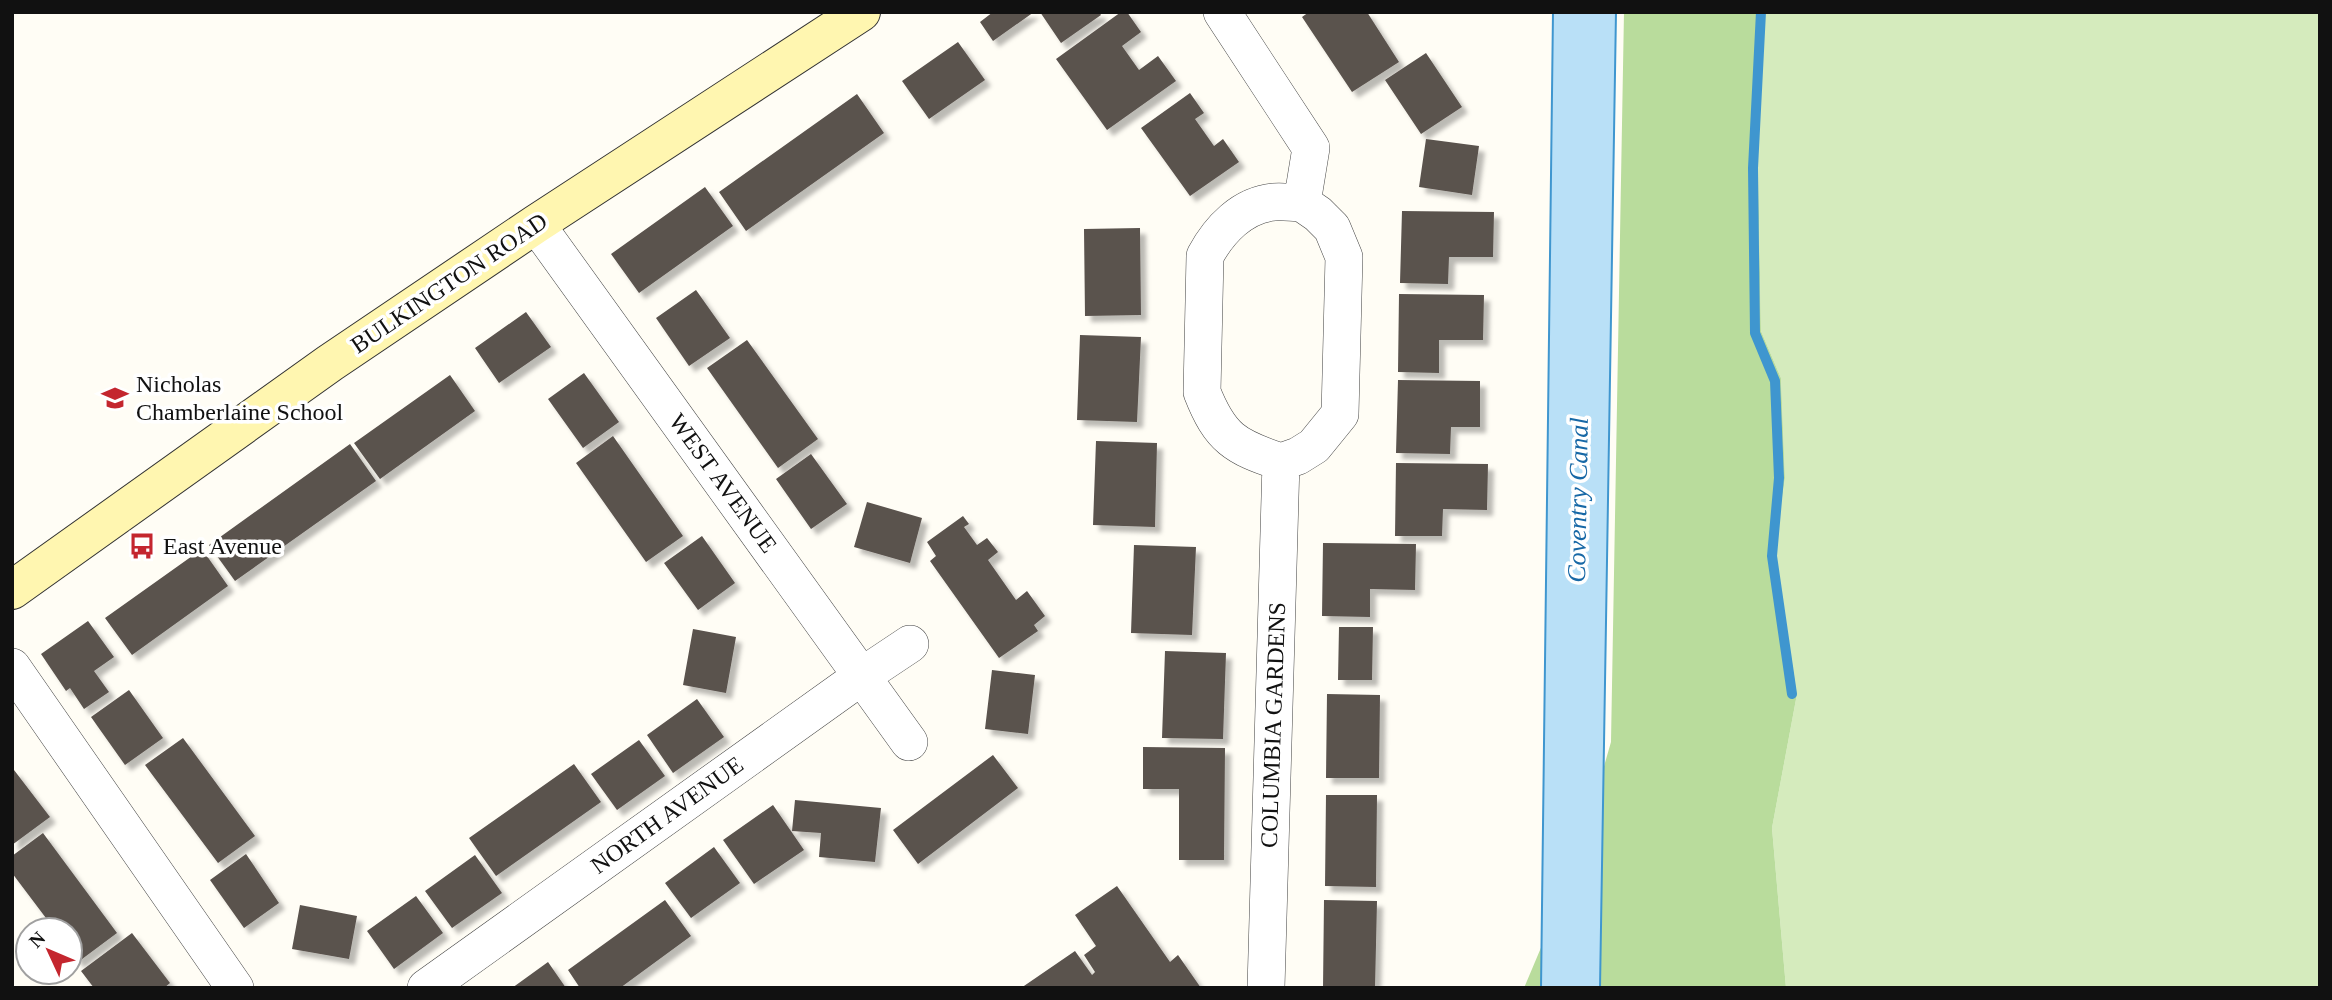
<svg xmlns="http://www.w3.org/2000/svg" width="2332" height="1000" viewBox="0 0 2332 1000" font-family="'Times New Roman',serif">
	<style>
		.green { fill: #d5ebbd }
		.forest { fill: #b9dc9c }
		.water { fill: #b9e0f7; stroke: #3f96cf; stroke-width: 2 }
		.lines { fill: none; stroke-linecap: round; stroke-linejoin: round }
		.stream { stroke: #3f96cf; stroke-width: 10 }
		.building { fill: #5a524d; filter: url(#shadow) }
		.minor-casing { stroke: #444; stroke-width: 38 }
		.secondary-casing { stroke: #333; stroke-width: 40 }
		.minor { stroke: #fff; stroke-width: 37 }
		.secondary { stroke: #fff6b0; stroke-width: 38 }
		.labels { text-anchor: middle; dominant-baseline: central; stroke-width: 7; stroke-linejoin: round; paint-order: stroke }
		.street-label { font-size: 24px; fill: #111; stroke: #fff }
		.poi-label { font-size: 24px; fill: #111; stroke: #fff; text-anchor: start }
		.water-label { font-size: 26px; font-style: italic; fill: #1768a6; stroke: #fff }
	</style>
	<defs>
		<filter id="shadow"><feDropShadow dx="6" dy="6" stdDeviation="2" flood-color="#0004"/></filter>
	</defs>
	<rect width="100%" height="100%" fill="#fffdf5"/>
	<path class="green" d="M1765,12H2320V988H1786L1772,828L1797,694L1775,548L1785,478L1781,378L1761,331L1758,159Z"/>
	<path class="forest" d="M1624,12H1765L1758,159L1761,331L1781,378L1785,478L1775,548L1797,694L1772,828L1786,988H1524L1575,867L1611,742Z"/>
	<path class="water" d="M1553,12H1616L1600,988H1541Z"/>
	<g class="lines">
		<path class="stream" d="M1761,12L1753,168L1755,333L1775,381L1779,478L1772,556L1792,694"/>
	</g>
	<path class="building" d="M993,12H1034L993,41L980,22Z
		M1040,12H1099L1101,15L1061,43Z
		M1121,12H1127L1141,32L1122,46L1139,70L1158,56L1176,81L1107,130L1056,59Z
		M1309,12H1367L1399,62L1352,92L1302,17Z
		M958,42L985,80L929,119L902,81Z
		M1426,53L1462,107L1421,134L1385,80Z
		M1190,93L1204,113L1195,119L1214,146L1223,139L1239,162L1190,196L1141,128Z
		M857,94L884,133L746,231L719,192Z
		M1426,139L1479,146L1472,195L1419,187Z
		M705,187L733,226L639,293L611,254Z
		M1402,211L1494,212L1493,257H1449L1448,284L1400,283Z
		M1140,228L1141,315L1085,316L1084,229Z
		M696,290L730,338L689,366L656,318Z
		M1399,294L1484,295L1483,340H1439V373L1398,372Z
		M526,312L551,347L499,383L475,348Z
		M1080,335L1141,337L1137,422L1077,420Z
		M747,340L818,439L778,468L707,368Z
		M584,373L619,422L583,448L548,399Z
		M450,375L475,411L380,479L354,443Z
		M1398,380L1480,381V427H1451L1450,454L1396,453Z
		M613,436L683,536L646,562L576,463Z
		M1096,441L1157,443L1155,527L1093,525Z
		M350,444L376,481L235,581L209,545Z
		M811,454L847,504L811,529L776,479Z
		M1396,463L1488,464L1487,510L1443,509L1442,536H1395Z
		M867,502L922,518L910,563L854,547Z
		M963,516L969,524L964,527L977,545L987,538L998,552L988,560L1016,600L1027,591L1045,616L1034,625L1038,631L999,658L930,561L936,556L927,542Z
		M702,536L735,583L698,610L664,563Z
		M1323,543L1416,544L1415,590L1370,589V617L1322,616Z
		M1134,545L1196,547L1192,635L1131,633Z
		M202,549L228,586L132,655L105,618Z
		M88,621L114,657L94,671L109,692L84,709L70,688L66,691L41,654Z
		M1339,627H1373L1372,680H1338Z
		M693,629L736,637L726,693L683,685Z
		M1165,651L1226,653L1223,739L1162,738Z
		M992,670L1035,675L1028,734L985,729Z
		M129,690L163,738L125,765L91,717Z
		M1327,694L1380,695L1379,778H1326Z
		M697,699L724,737L673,773L647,735Z
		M183,738L255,836L218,863L145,765Z
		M639,740L665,776L617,810L591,774Z
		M1143,747L1225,748L1224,860H1179V789H1143Z
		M993,755L1018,788L918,864L893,830Z
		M574,764L601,802L496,876L469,838Z
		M14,770L50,817L12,845V771Z
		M1326,795H1377L1376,887L1325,886Z
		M795,800L881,808L875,862L819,857L821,833L792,831Z
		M773,805L804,850L754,884L723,840Z
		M43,833L117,933L78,962L70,951V930H55L12,873V856Z
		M714,847L740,883L691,918L665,883Z
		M246,854L279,903L244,928L210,880Z
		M475,855L502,893L452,928L425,891Z
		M1117,886L1170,962L1178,955L1201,988H1021L1075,951L1092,975L1095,972L1084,955L1096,946L1075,915Z
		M416,896L443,933L394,969L367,931Z
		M665,900L691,936L620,988H580L568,970Z
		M1324,900L1377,901L1375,988H1323Z
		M300,905L357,916L349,959L292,949Z
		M132,933L170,983L164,988H94L81,971Z
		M548,962L566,988H512Z"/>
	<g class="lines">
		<g class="minor-casing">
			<path id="minor" d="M1222,12L1311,148L1302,203L1318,214L1332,228L1344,257L1340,414L1314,446L1298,456L1281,462L1266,988
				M536,224L909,742
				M1281,462C1235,447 1220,438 1202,392L1205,256C1219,230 1242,205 1274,202C1283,201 1293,203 1302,203
				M12,667L235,988
				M426,988L862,676L910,644"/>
		</g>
		<g class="secondary-casing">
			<path id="secondary" d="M12,590L330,363L536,224L861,12"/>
		</g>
		<use href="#minor" class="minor"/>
		<use href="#secondary" class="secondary"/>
	</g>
	<defs>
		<g id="school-bare" transform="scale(2.1)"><path d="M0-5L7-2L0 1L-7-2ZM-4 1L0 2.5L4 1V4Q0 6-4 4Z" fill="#c4262e" stroke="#fff" stroke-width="2.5" paint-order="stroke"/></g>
		<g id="bus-bare" transform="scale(2.1)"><path d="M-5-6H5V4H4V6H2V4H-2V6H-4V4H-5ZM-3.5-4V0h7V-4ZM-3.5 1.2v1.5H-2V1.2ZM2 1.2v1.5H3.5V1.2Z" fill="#c4262e" stroke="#fff" stroke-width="2.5" paint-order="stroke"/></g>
	</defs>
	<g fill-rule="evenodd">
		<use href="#school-bare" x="115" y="398"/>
		<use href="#bus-bare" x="142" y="546"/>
	</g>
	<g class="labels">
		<g class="street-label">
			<text transform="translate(449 283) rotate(-34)">BULKINGTON ROAD</text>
			<text transform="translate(723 483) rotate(54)">WEST AVENUE</text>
			<text transform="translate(1273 725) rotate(-88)">COLUMBIA GARDENS</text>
			<text transform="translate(667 815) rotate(-36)">NORTH AVENUE</text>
		</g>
		<g class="poi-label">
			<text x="136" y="384">Nicholas<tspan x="136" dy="28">Chamberlaine School</tspan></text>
			<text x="163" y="546">East Avenue</text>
		</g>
		<g class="water-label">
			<text transform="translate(1578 500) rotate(-89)">Coventry Canal</text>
		</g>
	</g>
	<rect width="2332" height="1000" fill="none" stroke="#111111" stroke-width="28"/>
	<g transform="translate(49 951) rotate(314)"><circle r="33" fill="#ffffff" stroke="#a0a0a0" stroke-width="2"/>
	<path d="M0-5L12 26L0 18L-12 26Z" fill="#c4262e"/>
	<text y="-10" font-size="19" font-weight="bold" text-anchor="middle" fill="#111111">N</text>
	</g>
</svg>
